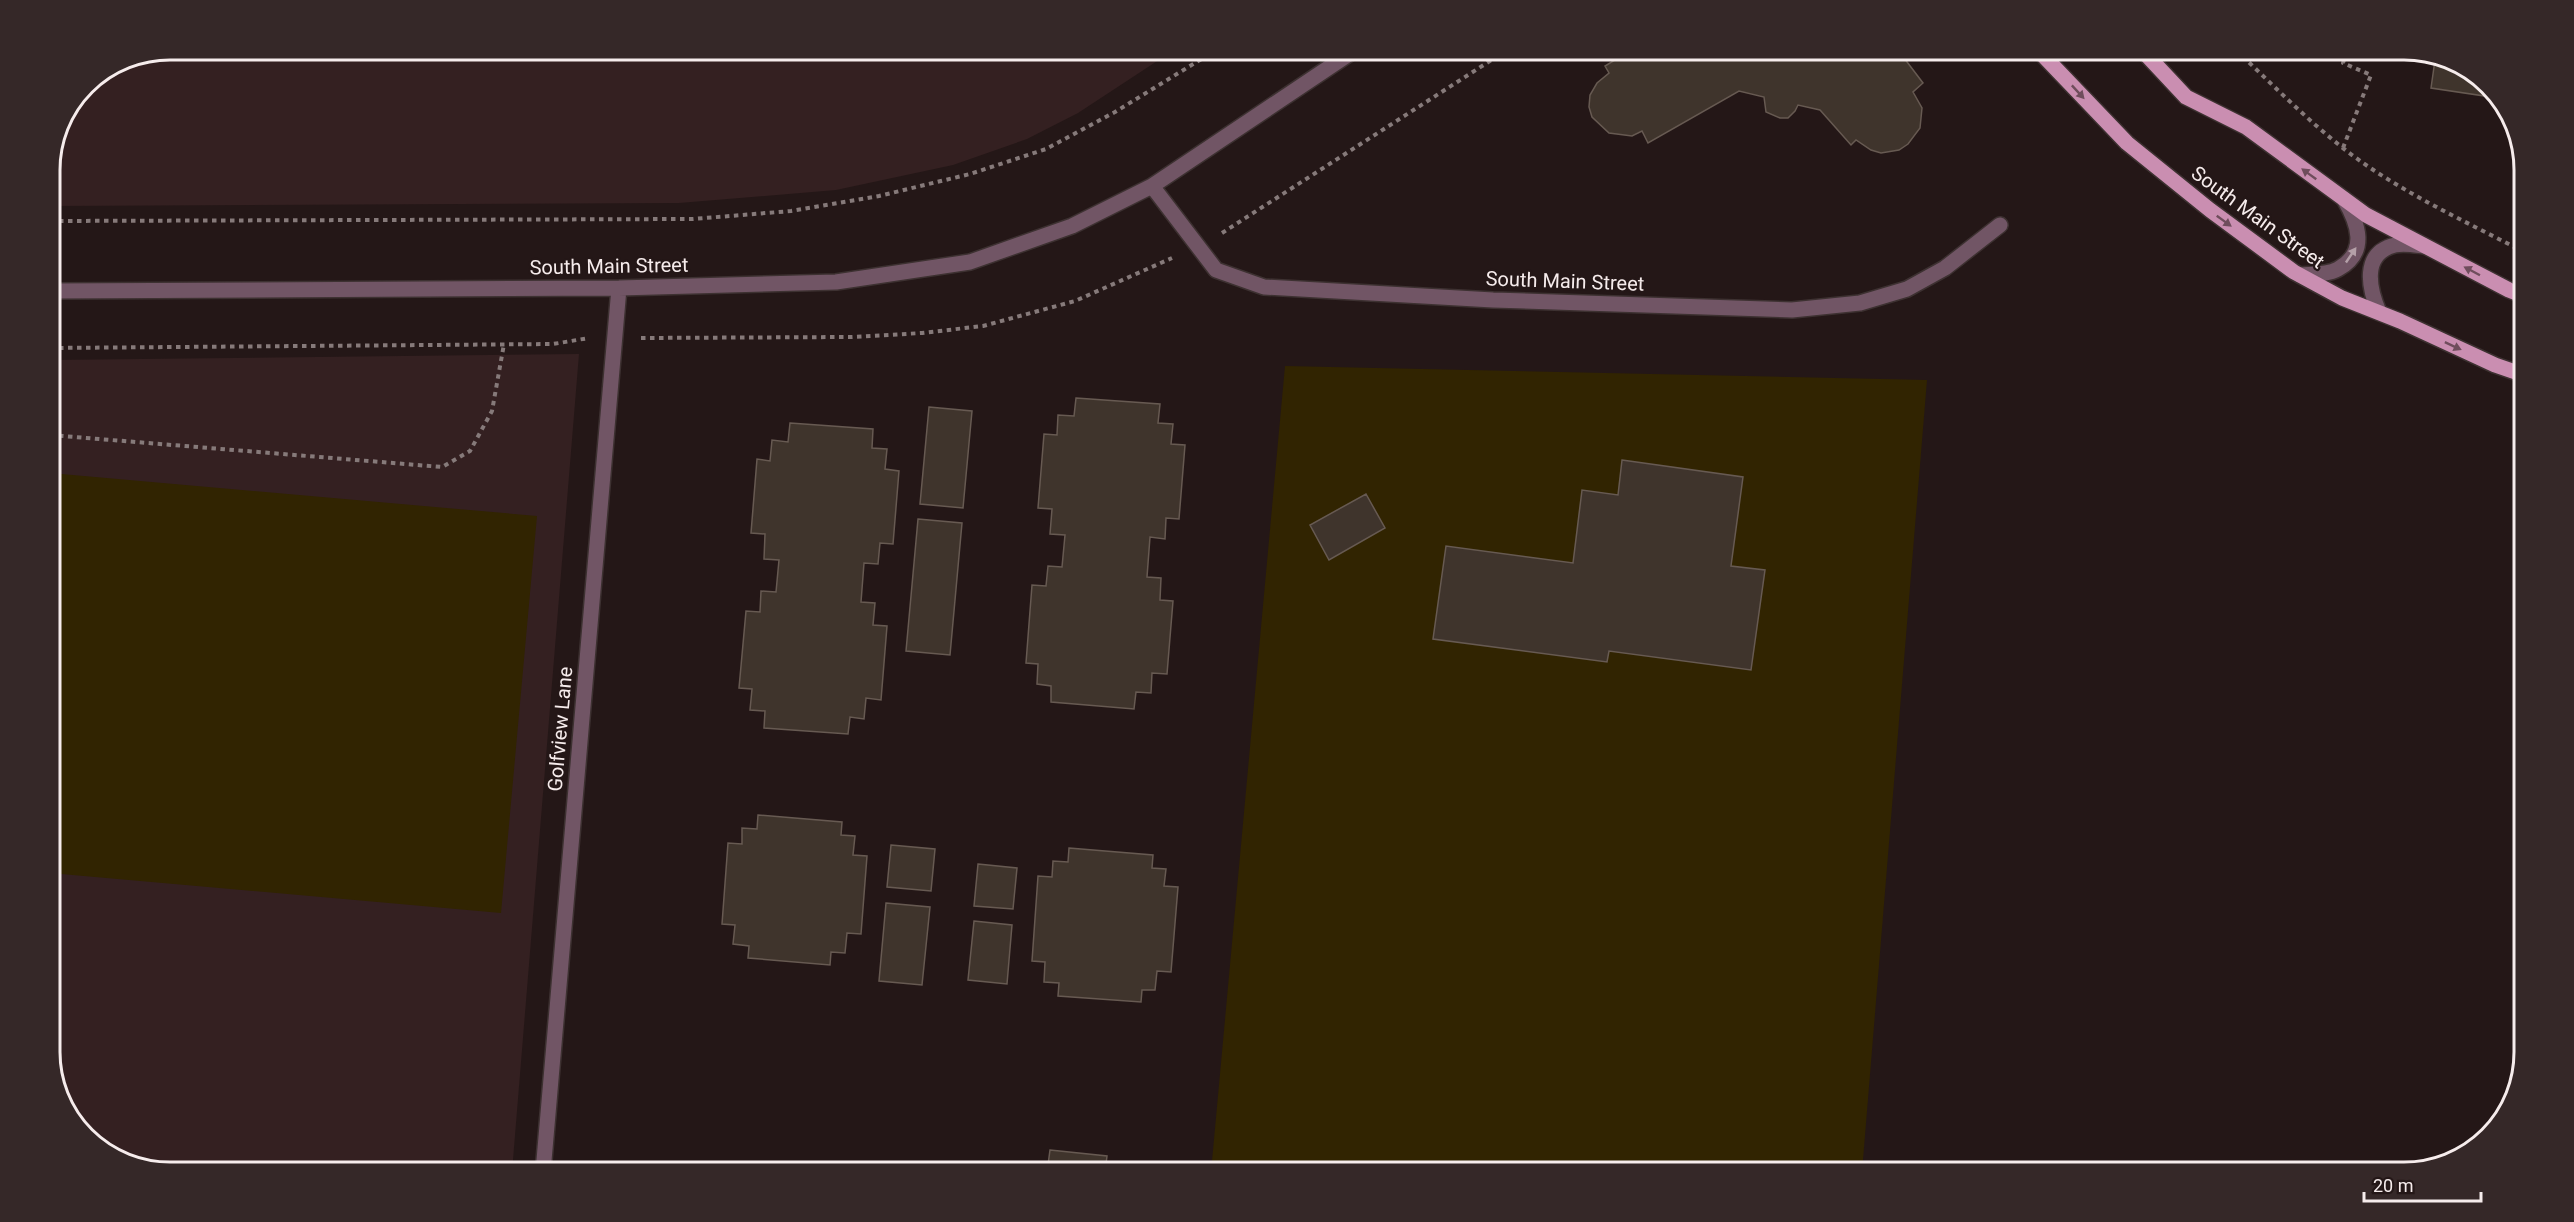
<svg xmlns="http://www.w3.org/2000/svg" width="2574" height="1222" viewBox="0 0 2574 1222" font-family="Roboto,sans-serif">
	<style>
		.built { fill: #342021 }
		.green { fill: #312401 }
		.building { fill: #3f342c; stroke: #675a52; stroke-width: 1.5 }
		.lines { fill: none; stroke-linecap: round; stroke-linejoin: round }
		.minor-casing { stroke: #3d3131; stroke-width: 18 }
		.major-casing { stroke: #3d3131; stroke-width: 18 }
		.path { stroke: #867a7a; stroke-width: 4; stroke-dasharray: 4.5 4.5; stroke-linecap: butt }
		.minor { stroke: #715565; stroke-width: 15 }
		.major { stroke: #ca8eb1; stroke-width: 15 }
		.oneway { fill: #6f4d5c }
		.oneway2 { fill: #b4a0a8 }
		.labels { text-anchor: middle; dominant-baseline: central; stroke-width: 4.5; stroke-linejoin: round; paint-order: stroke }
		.street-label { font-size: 20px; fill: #f6ecec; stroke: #241717 }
		.rim { fill: none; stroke: #f6ecec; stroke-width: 3 }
	</style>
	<rect width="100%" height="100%" fill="#241717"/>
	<path class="built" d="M170,50H1174L1078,113L1027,139L953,165L836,190L679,203L50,206V163L59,124L85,85L124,59Z
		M579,354L512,1172H170L124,1163L74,1125L50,1060V360Z"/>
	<path class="green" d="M1285,366L1927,380L1862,1172H1211Z
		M50,473L537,516L501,913L50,873Z"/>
	<path class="building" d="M1631,50H1898L1923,83L1913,92L1922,108L1920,128L1908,144L1899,150L1881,153L1871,150L1856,140L1851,145L1820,110L1798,105L1795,111L1788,118H1780L1766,112L1764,97L1739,91L1648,143L1642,131L1632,136L1609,133L1592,117L1589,107L1590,95L1597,83L1609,73L1605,66Z
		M2435,60L2455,63L2498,98L2431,88Z
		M1076,398L1160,404L1158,423L1173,424L1171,444L1185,445L1179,519L1166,518L1165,539L1150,537L1147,577L1161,578L1160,600L1173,601L1167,674L1152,673L1151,693L1136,692L1134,709L1051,702V686L1037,684L1038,664L1026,663L1032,585L1046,586L1048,566L1062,567L1065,535L1050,534L1052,509L1038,508L1044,434L1057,435L1058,415L1074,416Z
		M929,407L972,411L963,508L920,504Z
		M790,423L873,429L872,448L887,449L885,469L899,471L893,544L880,543L878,564L864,563L861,602L875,603L873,625L887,626L881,700L866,698L864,719L850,717L848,734L764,728L765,711L750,710L752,689L739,688L746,611L760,612L761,591L776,592L779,560L764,559L765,534L751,533L757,459L770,461L772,440L788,442Z
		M1622,460L1743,477L1731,566L1765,570L1751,670L1609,651L1607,662L1433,639L1446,546L1573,563L1582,490L1618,495Z
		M1366,494L1385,528L1329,560L1310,525Z
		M918,519L962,523L950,655L906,651Z
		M758,815L842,822L841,835L855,836L853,855L867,856L861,934L847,933L845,953L831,952L830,965L748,958L749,946L733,944L735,925L722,924L728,843L742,844V828L757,829Z
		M891,845L935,849L931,891L887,887Z
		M1069,848L1153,855L1152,868L1166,869L1164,886L1178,887L1171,972L1157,971L1155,990H1142L1141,1002L1058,996L1059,983L1044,982L1045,962L1032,961L1038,876L1052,877L1053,861L1068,862Z
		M978,864L1017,868L1013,909L974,906Z
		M886,903L930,907L922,985L879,981Z
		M974,921L1012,925L1007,984L968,980Z
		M1050,1150L1107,1156L1105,1172H1047Z"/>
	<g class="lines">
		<g class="minor-casing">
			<path id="minor" d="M1152,186L1216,270L1264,287L1493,300L1792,310L1860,303L1907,289L1945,268L2000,225
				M2300,275C2312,274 2327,275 2338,269C2369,252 2358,223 2344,199
				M50,291L619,288L836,282L970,262L1072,226L1152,186L1355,50
				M2379,312C2369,289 2361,253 2395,245C2404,243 2415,245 2424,246
				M543,1172L619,288"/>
		</g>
		<g class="major-casing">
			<path id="major" d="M2038,50L2127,143L2210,210L2294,272L2342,298L2400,321L2495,365L2524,375
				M2142,50L2186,97L2246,127L2366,215L2509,290L2524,296"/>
		</g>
		<path class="path" d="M2236,50C2273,85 2308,121 2348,152C2402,193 2465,221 2524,252
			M2343,148L2371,75L2343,63L2347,50
			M50,221L693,219L791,211L879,196L970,174L1046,149L1115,112L1216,50
			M1222,233L1507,50
			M641,338L851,337L922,333L983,326L1075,301L1172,258
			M50,348L553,344L589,338
			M50,435L442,467L470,451L492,411L504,344"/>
		<use href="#minor" class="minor"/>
		<use href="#major" class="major"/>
	</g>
	<defs><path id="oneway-solid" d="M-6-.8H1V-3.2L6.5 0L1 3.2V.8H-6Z" transform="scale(1.5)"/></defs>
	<g class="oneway">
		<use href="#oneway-solid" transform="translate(2078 92) rotate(47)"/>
		<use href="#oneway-solid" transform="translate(2309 174) rotate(-144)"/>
		<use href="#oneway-solid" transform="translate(2224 221) rotate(36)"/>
		<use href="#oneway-solid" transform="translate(2472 271) rotate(-152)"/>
		<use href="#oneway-solid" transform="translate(2453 346) rotate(25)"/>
	</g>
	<use class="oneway2" href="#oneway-solid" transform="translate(2351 255) rotate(-56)"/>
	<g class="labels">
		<g class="street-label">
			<text transform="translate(2258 217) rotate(36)">South Main Street</text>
			<text transform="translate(609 266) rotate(-1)">South Main Street</text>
			<text transform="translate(1565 281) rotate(2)">South Main Street</text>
			<text transform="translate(560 729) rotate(-85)">Golfview Lane</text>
		</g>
	</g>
	<path d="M0 0H2574V1222H0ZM170 60H2404A110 110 0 0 1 2514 170V1052A110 110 0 0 1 2404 1162H170A110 110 0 0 1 60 1052V170A110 110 0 0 1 170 60Z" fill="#352828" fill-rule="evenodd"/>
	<path class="rim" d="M170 60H2404A110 110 0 0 1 2514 170V1052A110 110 0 0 1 2404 1162H170A110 110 0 0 1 60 1052V170A110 110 0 0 1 170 60Z"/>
	<path d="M2364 1192v9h117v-9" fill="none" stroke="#f6ecec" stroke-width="3"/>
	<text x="2373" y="1192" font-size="18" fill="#f6ecec" stroke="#241717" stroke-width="4.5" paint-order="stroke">20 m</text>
</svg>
